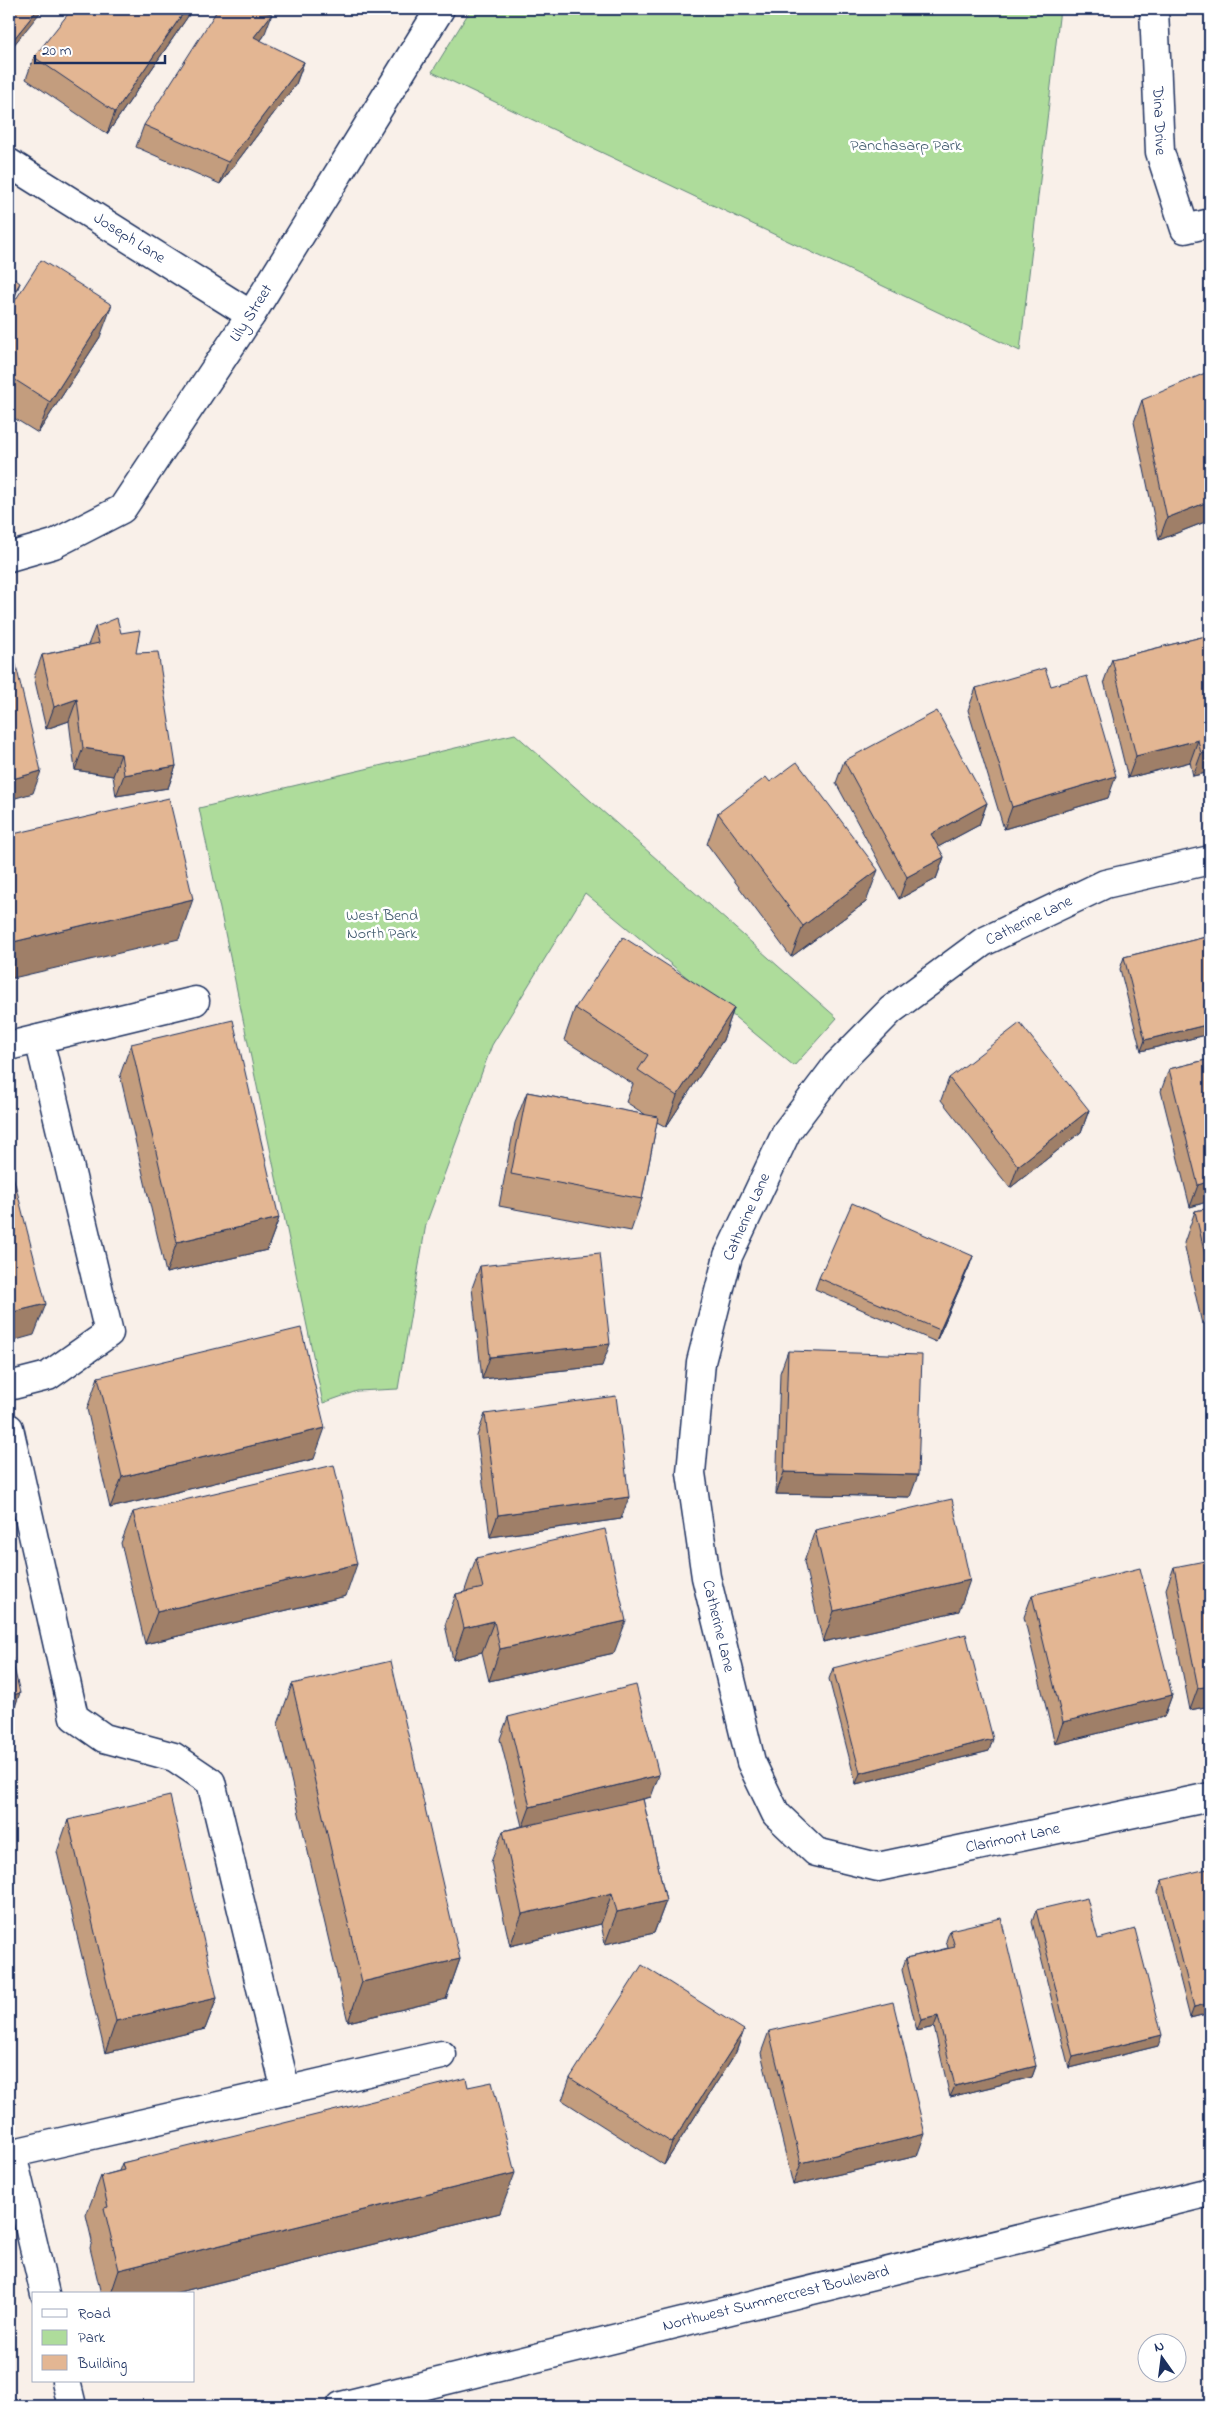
<svg xmlns="http://www.w3.org/2000/svg" width="1219" height="2415" viewBox="0 0 1219 2415" font-family="'Indie Flower',sans-serif">
	<style>
		.green { fill: #aedc9b; stroke: #64867c }
		.lines { fill: none; stroke-linecap: round; stroke-linejoin: round }
		.minor-casing { stroke: #1b2f5e; stroke-width: 31 }
		.tertiary-casing { stroke: #1b2f5e; stroke-width: 31 }
		.minor { stroke: #fff; stroke-width: 28 }
		.tertiary { stroke: #fff; stroke-width: 28 }
		.wall { fill: #c39d7e; stroke: #1b2f5e }
		.shaded-wall { fill: #9f7f67; stroke: #1b2f5e }
		.building { fill: #e3b693; stroke: #1b2f5e }
		.labels { text-anchor: middle; dominant-baseline: central; stroke-width: 5; stroke-linejoin: round; paint-order: stroke }
		.street-label { font-size: 16px; fill: #1b2f5e; stroke: #fff }
		.park-label { font-size: 16px; fill: #405a6d; stroke: #fff }
	</style>
	<rect width="100%" height="100%" fill="#f9f0e9"/>
	<filter id="ink" filterUnits="userSpaceOnUse"><feTurbulence type="fractalNoise" baseFrequency=".02" numOctaves="2"/><feDisplacementMap in="SourceGraphic" scale="10" xChannelSelector="R" yChannelSelector="G"/><feConvolveMatrix kernelMatrix="1 2 1 2 8 2 1 2 1" color-interpolation-filters="sRGB"/></filter>
	<g filter="url(#ink)">
		<path class="green" d="M471,9H1060L1020,351L432,72Z
			M515,734L837,1018L794,1066L585,893L492,1045L426,1224L398,1389L357,1391L323,1403L199,808Z"/>
		<g class="lines">
			<g class="minor-casing">
				<g id="minor">
					<path id="s1" d="M1154,9L1160,152L1185,229L1210,223"/>
					<path id="s2" d="M9,163L251,315"/>
					<path id="s3" d="M9,557L54,544L122,509L251,315L440,9"/>
					<path id="s4" d="M1210,860L1105,884L983,942L891,1010L837,1065L787,1131L728,1256L701,1362L691,1473L706,1577L751,1762L776,1814L816,1852L878,1867L1210,1797"/>
					<path d="M9,1046L195,1001"/>
					<path d="M9,1386L48,1376L109,1333L39,1039"/>
					<path d="M9,1428L74,1717L104,1738L174,1757L211,1782L286,2091"/>
					<path d="M9,2154L442,2055"/>
					<path d="M12,2154L45,2294"/>
					<path d="M66,2381L72,2406"/>
				</g>
			</g>
			<g class="tertiary-casing">
				<g id="tertiary">
					<path id="s5" d="M341,2406L1210,2192"/>
				</g>
			</g>
			<use href="#minor" class="minor"/>
			<use href="#tertiary" class="tertiary"/>
		</g>
		<path class="wall" d="M193,9L107,134L26,79L34,57Z
			M264,36L260,41L304,62L296,84L220,184L136,147L144,125Z
			M9,310L100,337L38,433L9,415Z
			M1142,400L1210,520L1159,540L1134,422Z
			M95,627L121,633L136,653L176,766L168,788L116,796L113,776L75,770L69,721L46,729L34,677L42,655L88,645Z
			M1210,635V772L1193,776L1190,762L1128,778L1104,681L1112,659Z
			M1051,686L1108,798L1004,829L968,710L976,688Z
			M844,761L987,803L979,825L938,847L944,857L936,879L899,899L836,783Z
			M770,782L866,902L791,957L707,844L718,813Z
			M1210,936V1034L1141,1051L1120,969L1124,957Z
			M575,1008H734L723,1040L666,1127L657,1122L642,1199L631,1231L499,1206L515,1123L527,1092L646,1115L626,1102L633,1084L564,1040Z
			M131,1044L279,1218L267,1250L166,1273L120,1075Z
			M1210,1059V1201L1190,1207L1161,1091L1169,1069Z
			M949,1078L1089,1110L1081,1132L1010,1188L941,1100Z
			M1210,1208V1322L1202,1324L1184,1243L1195,1211Z
			M973,1256L969,1267L936,1342L815,1289L819,1278Z
			M480,1266L602,1366L482,1379L472,1288Z
			M788,1351L910,1497L776,1494L780,1373Z
			M98,1377L314,1459L110,1508L87,1409Z
			M485,1414L621,1519L490,1537L477,1436Z
			M133,1512L346,1596L145,1644L121,1543Z
			M815,1530L959,1611L823,1642L804,1562Z
			M476,1558L614,1653L489,1681L482,1652L453,1660L445,1625L456,1594L465,1592V1590Z
			M1174,1567L1210,1706L1190,1710L1166,1589Z
			M1032,1595L1172,1695L1164,1717L1055,1744L1024,1617Z
			M833,1668L989,1751L856,1784L829,1679Z
			M292,1684L460,1959L446,1999L348,2022L278,1724Z
			M508,1717L651,1797L643,1799L666,1901L654,1933L605,1944L601,1924L510,1946L491,1862L503,1831L522,1826L500,1739Z
			M68,1820L217,1998L205,2029L105,2053L57,1852Z
			M1162,1880L1210,2013L1190,2018L1158,1892Z
			M1036,1910L1158,2046L1069,2068L1032,1922Z
			M950,1930L1036,2066L1032,2077L950,2097L934,2027L917,2031L902,1970L906,1958L948,1948L946,1941Z
			M744,2030L736,2052L664,2165L562,2100L570,2078Z
			M769,2031L917,2156L793,2185L761,2053Z
			M468,2087L500,2213L171,2294H101L90,2248L92,2241L86,2215L101,2176L119,2171L122,2163Z"/>
		<path class="shaded-wall" d="M38,9H43L9,51V45Z
			M186,9H193L107,134L115,112Z
			M272,14L264,36L246,59L254,37Z
			M304,62L296,84L220,184L228,162Z
			M20,283L12,305L9,310V301Z
			M112,305L100,337L38,433L50,402Z
			M1210,501V520L1159,540L1167,518Z
			M77,699L69,721L46,729L54,707Z
			M1198,740L1190,762L1128,778L1136,756Z
			M83,748L121,754L113,776L75,770Z
			M1210,752V772L1193,776L1201,754Z
			M176,766L168,788L116,796L124,775Z
			M41,771L33,793L9,800V780Z
			M1116,776L1108,798L1004,829L1012,807Z
			M987,803L979,825L923,855L931,834Z
			M944,857L936,879L899,899L907,877Z
			M878,870L866,902L791,957L803,926Z
			M193,899L179,939L9,979V943Z
			M734,1008L723,1040L666,1127L677,1096Z
			M1210,1024V1034L1141,1051L1145,1040Z
			M1089,1110L1081,1132L1010,1188L1018,1166Z
			M1210,1181V1201L1190,1207L1198,1185Z
			M279,1218L267,1250L166,1273L177,1242Z
			M973,1256L969,1267L936,1342L940,1330Z
			M1210,1302V1322L1202,1324Z
			M46,1304L34,1335L9,1342V1313Z
			M610,1344L602,1366L482,1379L490,1357Z
			M325,1428L314,1459L110,1508L122,1477Z
			M784,1472L918,1475L910,1497L776,1494Z
			M629,1497L621,1519L490,1537L498,1515Z
			M357,1564L346,1596L145,1644L157,1612Z
			M970,1580L959,1611L823,1642L834,1611Z
			M494,1621L482,1652L453,1660L464,1628Z
			M626,1621L614,1653L489,1681L500,1649Z
			M1210,1686V1706L1190,1710L1198,1688Z
			M20,1693L9,1723V1696Z
			M1172,1695L1164,1717L1055,1744L1063,1722Z
			M993,1739L989,1751L856,1784L860,1773Z
			M659,1775L651,1797L522,1829L530,1807Z
			M612,1893L601,1924L510,1946L522,1914Z
			M666,1901L654,1933L605,1944L617,1912Z
			M460,1959L446,1999L348,2022L362,1982Z
			M217,1998L205,2029L105,2053L116,2021Z
			M1210,2003V2013L1190,2018L1194,2007Z
			M938,2016L934,2027L917,2031L921,2020Z
			M744,2030L736,2052L664,2165L672,2143Z
			M1162,2035L1158,2046L1069,2068L1073,2057Z
			M1036,2066L1032,2077L950,2097L955,2086Z
			M925,2134L917,2156L793,2185L801,2163Z
			M515,2173L500,2213L171,2294H111L119,2270Z"/>
		<path class="building" d="M9,9H38L9,45Z
			M72,9H186L115,112L34,57Z
			M218,9H252L272,14L254,37L304,62L228,162L144,125Z
			M41,260L112,305L50,402L9,376V310Z
			M9,275L20,283L9,301Z
			M1210,371V501L1167,518L1142,400Z
			M117,618L121,633L140,630L136,653L158,652L176,766L124,775L121,754L83,748L77,699L54,707L42,655L99,643L95,627Z
			M1210,635V752L1201,754L1198,740L1136,756L1112,659Z
			M14,657L41,771L9,780V658Z
			M1045,668L1051,686L1087,676L1116,776L1012,807L976,688Z
			M937,711L987,803L931,834L944,857L907,877L844,761Z
			M797,762L878,870L803,926L718,813L766,777L770,782Z
			M169,798L193,899L9,943V835Z
			M1210,936V1024L1145,1040L1124,957Z
			M623,937L734,1008L677,1096L638,1070L648,1055L575,1008Z
			M233,1020L279,1218L177,1242L131,1044Z
			M1020,1023L1089,1110L1018,1166L949,1078Z
			M1210,1059V1181L1198,1185L1169,1069Z
			M527,1092L658,1117L642,1199L511,1174Z
			M9,1160L46,1304L9,1313Z
			M852,1203L973,1256L940,1330L819,1278Z
			M1210,1208V1276L1195,1211Z
			M600,1253L610,1344L490,1357L480,1266Z
			M301,1328L325,1428L122,1477L98,1377Z
			M788,1351L922,1355L918,1475L784,1472Z
			M616,1396L629,1497L498,1515L485,1414Z
			M334,1465L357,1564L157,1612L133,1512Z
			M952,1499L970,1580L834,1611L815,1530Z
			M605,1529L626,1621L500,1649L494,1621L464,1628L456,1594L483,1588L476,1558Z
			M1210,1560V1686L1198,1688L1174,1567Z
			M1140,1568L1172,1695L1063,1722L1032,1595Z
			M966,1634L993,1739L860,1773L833,1668Z
			M9,1647L20,1693L9,1696Z
			M391,1661L460,1959L362,1982L292,1684Z
			M636,1685L659,1775L530,1807L508,1717Z
			M170,1796L217,1998L116,2021L68,1820Z
			M643,1799L666,1901L617,1912L612,1893L522,1914L503,1831Z
			M1207,1869L1210,1884V2003L1194,2007L1162,1880Z
			M1087,1898L1098,1939L1135,1929L1162,2035L1073,2057L1036,1910Z
			M1001,1918L1036,2066L955,2086L938,2016L921,2020L906,1958L955,1947L950,1930Z
			M642,1965L744,2030L672,2143L570,2078Z
			M893,2002L925,2134L801,2163L769,2031Z
			M466,2078L468,2087L492,2082L515,2173L119,2270L104,2208L108,2207L101,2176L124,2170L122,2163Z"/>
	</g>
	<g class="labels">
		<g class="street-label">
			<text stroke="none"><textPath href="#s1" startOffset="112">Dina Drive</textPath></text>
			<text stroke="none"><textPath href="#s2" startOffset="142">Joseph Lane</textPath></text>
			<text stroke="none"><textPath href="#s3" startOffset="358">Lily Street</textPath></text>
			<text transform="translate(1029 921) rotate(-26)">Catherine Lane</text>
			<text transform="translate(747 1217) rotate(-66)">Catherine Lane</text>
			<text stroke="none"><textPath href="#s4" startOffset="1032">Catherine Lane</textPath></text>
			<text stroke="none"><textPath href="#s4" startOffset="1486">Clarimont Lane</textPath></text>
			<text stroke="none"><textPath href="#s5" startOffset="448">Northwest Summercrest Boulevard</textPath></text>
		</g>
		<g class="park-label">
			<text x="906" y="146">Panchasarp Park</text>
			<text x="382" y="916">West Bend<tspan x="382" dy="18">North Park</tspan></text>
		</g>
	</g>
	<rect width="1219" height="2415" fill="none" stroke="#fff" stroke-width="30"/>
	<rect x="15" y="15" width="1189" height="2385" fill="none" stroke="#1b2f5e" stroke-width="2" filter="url(#ink)"/>
	<rect x="32" y="2292" width="162" height="90" fill="#ffffff" stroke="#a4acbf"/>
	<rect x="42" y="2309" width="25" height="8" fill="#ffffff" stroke="#a4acbf"/>
	<text x="78" y="2318" font-size="15" fill="#1b2f5e">Road</text>
	<rect x="42" y="2330" width="25" height="15" fill="#aedc9b" stroke="#a4acbf"/>
	<text x="78" y="2342" font-size="15" fill="#1b2f5e">Park</text>
	<rect x="42" y="2355" width="25" height="15" fill="#e3b693" stroke="#a4acbf"/>
	<text x="78" y="2368" font-size="15" fill="#1b2f5e">Building</text>
	<g transform="translate(1162 2358) rotate(346)"><circle r="24" fill="#ffffff" stroke="#a4acbf"/>
	<path d="M0-4L9 19L0 12L-9 19Z" fill="#1b2f5e"/>
	<text y="-8" font-size="14" font-weight="bold" text-anchor="middle" fill="#1b2f5e">N</text>
	</g>
	<path d="M35 55v8h130v-8" fill="none" stroke="#1b2f5e" stroke-width="2.5"/>
	<text x="42" y="55" font-size="15" fill="#1b2f5e" stroke="#ffffff" stroke-width="4" paint-order="stroke">20 m</text>
</svg>
